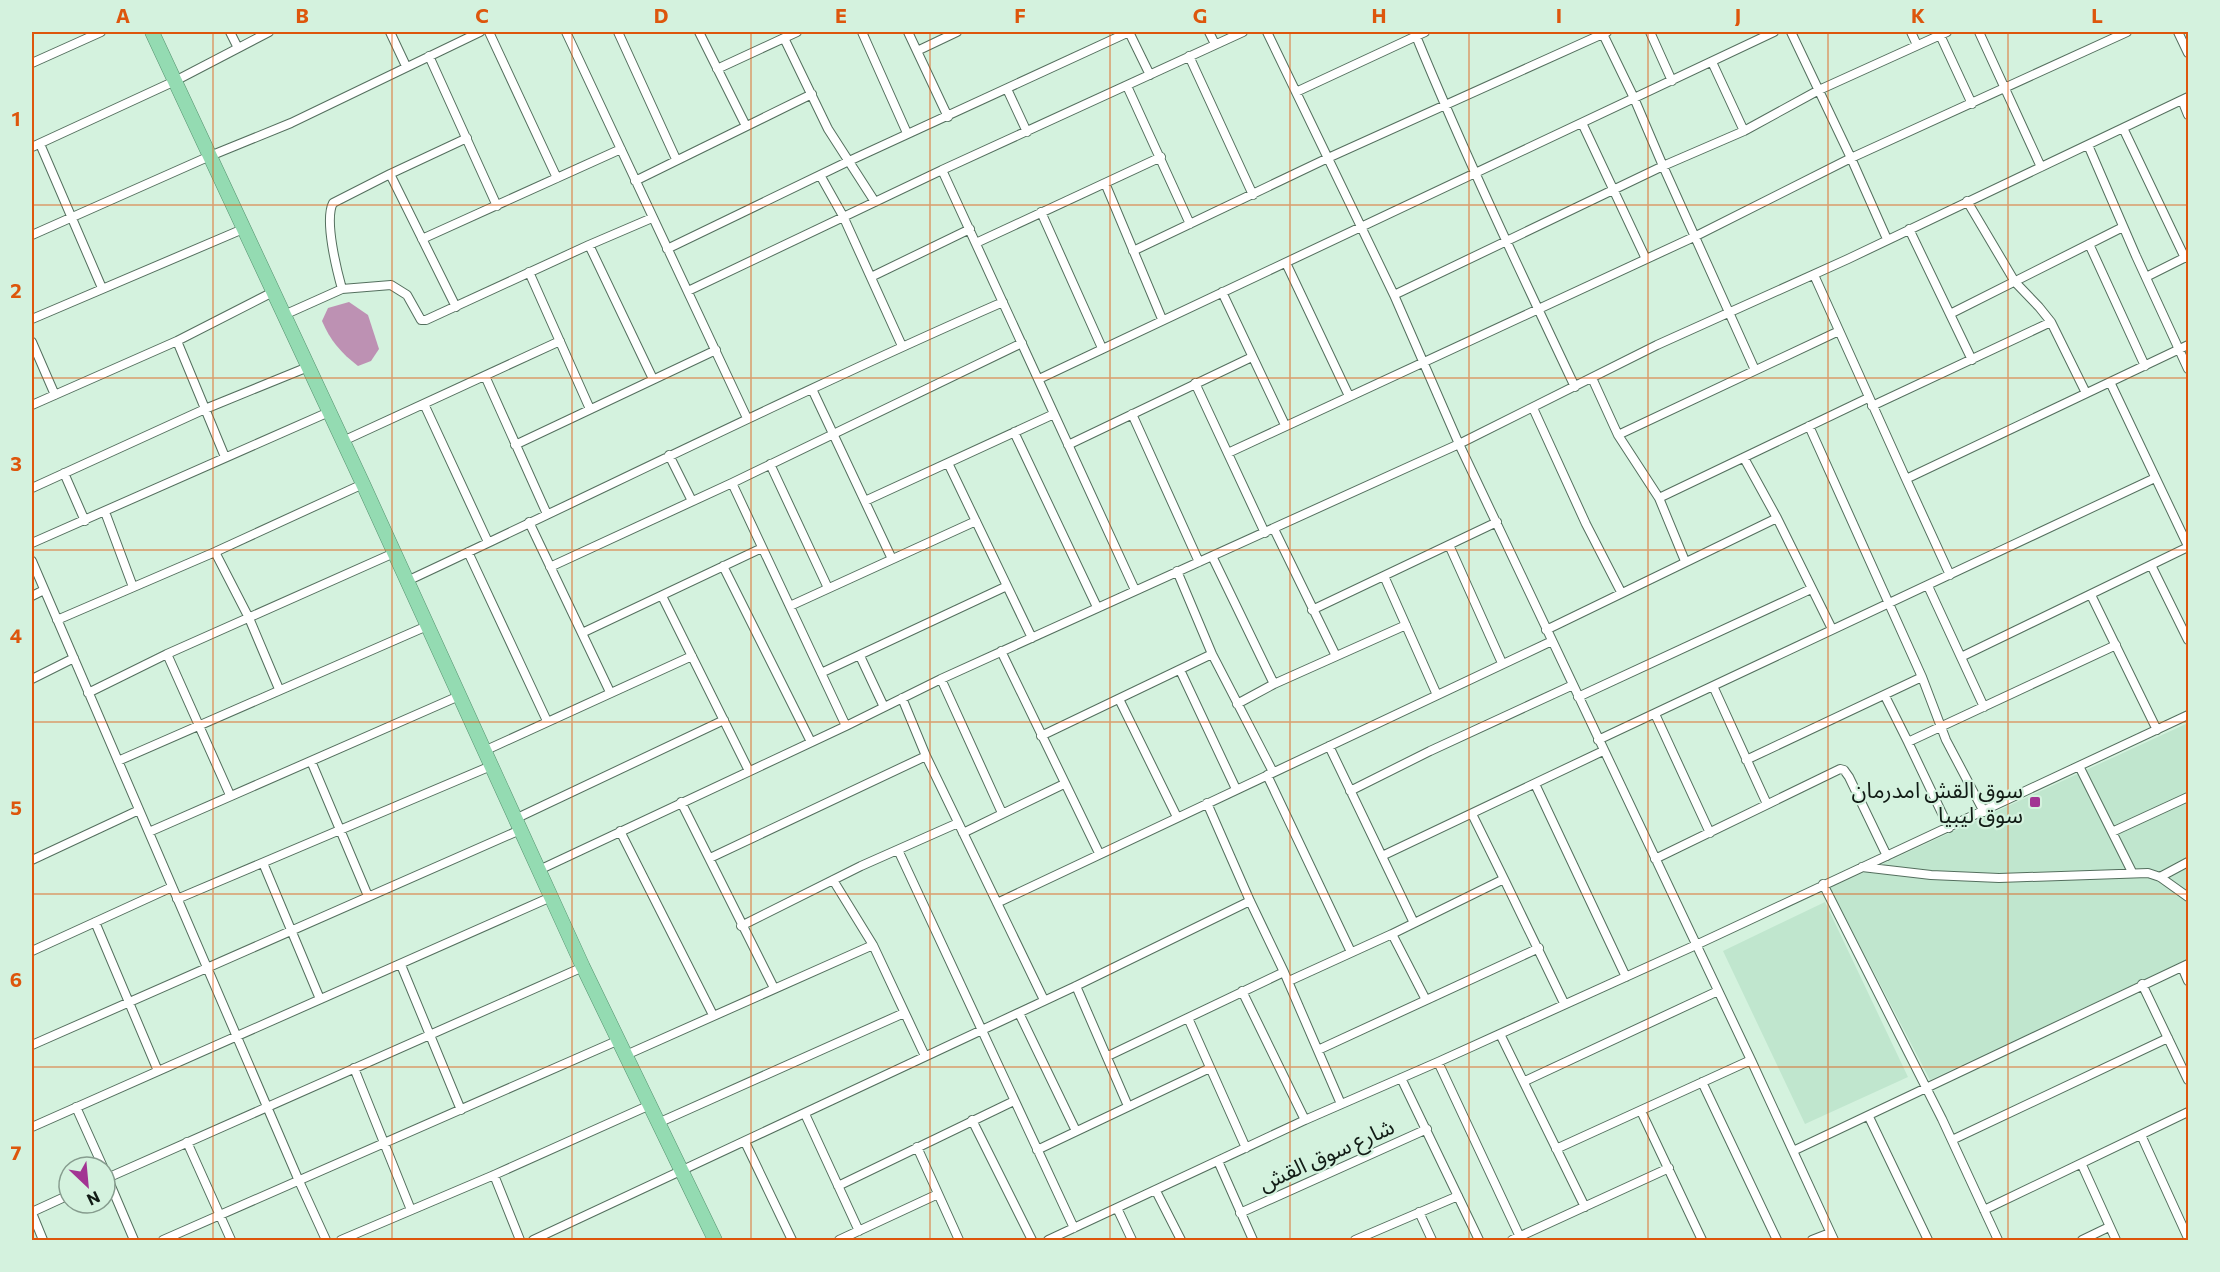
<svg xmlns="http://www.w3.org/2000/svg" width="2220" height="1272" viewBox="0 0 2220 1272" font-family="Commissioner,'Noto Sans Arabic',sans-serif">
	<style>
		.built { fill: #c0e6ce }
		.water { fill: #bd91b3 }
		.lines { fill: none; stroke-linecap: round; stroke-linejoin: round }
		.minor-casing { stroke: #546f5e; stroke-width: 10 }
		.trunk-casing { stroke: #55926f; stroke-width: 15 }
		.minor { stroke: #fff; stroke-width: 8 }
		.trunk { stroke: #94dbb2; stroke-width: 14 }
		.grid { fill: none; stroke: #dd560c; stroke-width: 1.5; stroke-opacity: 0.55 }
		.poi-dot { fill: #a23493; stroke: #d4f2de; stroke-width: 2 }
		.labels { text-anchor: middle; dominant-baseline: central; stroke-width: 4.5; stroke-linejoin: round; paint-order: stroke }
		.poi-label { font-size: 22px; fill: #111b15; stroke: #d4f2de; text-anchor: end }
		.street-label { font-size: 22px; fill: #111b15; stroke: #d4f2de }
		.neatline { fill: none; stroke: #dd560c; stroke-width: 2 }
		.grid-label { font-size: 20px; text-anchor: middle; font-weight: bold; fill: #dd560c }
	</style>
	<rect width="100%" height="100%" fill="#d4f2de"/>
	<path class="built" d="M2188,723V959L1930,1080L1830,888Z
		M1825,902L1908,1077L1805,1124L1723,951Z"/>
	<path class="water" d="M349,302L368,315L379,349L371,361L358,366C341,353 330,340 322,321L328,308Z"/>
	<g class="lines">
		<g class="minor-casing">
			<path id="minor" d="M230,32L238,48
				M390,32L406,66
				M489,32L557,178
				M566,32L747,418
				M618,32L676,159
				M699,32L746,126
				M862,32L907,133
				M908,32L948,117
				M1129,32L1150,75
				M1209,32L1215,44
				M1267,32L1394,295L1459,444L1751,1060L1834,1240
				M1602,32L1634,98L1663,166L1755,370
				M1650,32L1672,81
				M1791,32L1851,158L1887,239
				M1911,32L1917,45
				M1979,32L2041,167
				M2178,32L2188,53
				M1940,35L1972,104
				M1416,36C1465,155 1520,271 1575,387
				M784,38L828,129L875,202
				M917,51L957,32
				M429,56L497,206
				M1189,56L1253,195
				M1712,62L1744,131
				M32,63L101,32
				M717,69L797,32
				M1127,86L1190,224
				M1007,89L1027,132
				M1296,92L1425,32
				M2182,100L2188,115
				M1582,123L1646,259
				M2123,128L2185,258
				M467,138L390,174L333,203C324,220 337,271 342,289L391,285L407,295L421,320H426L589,245L652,218
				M40,144L102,288
				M2088,145L2136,256L2188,369
				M32,147L175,81L269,32
				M390,174L456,307
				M820,175L843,216L902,346
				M635,181L812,94
				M1105,183L1162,319
				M1967,201L2015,282L2039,307L2051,322L2086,393
				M1041,212L1102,348
				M1909,229L1972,360
				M32,235L210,156L291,123L480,32
				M422,239L621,149
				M976,243L1161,157
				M2089,244L2145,366
				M589,245L653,379
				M667,249L849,161L1129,32
				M1133,251L1328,158L1607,32
				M1286,263L1349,396
				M529,272L590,409
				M1814,275L1906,479L2188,345
				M871,277L970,229
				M2146,277L2188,256
				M688,291L942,170
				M1222,292L1285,425
				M1394,295L1663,166L1744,131L1819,90L1947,32
				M1950,314L2123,227
				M284,315L342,289
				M32,319L243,229
				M177,341L225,457
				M32,342L55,395
				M485,376L547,514
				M1592,378L1618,435L1659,498L1685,561
				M1039,379L1774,32
				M2110,382L2188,546
				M1195,383L1265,533
				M812,389L892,559
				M424,404L488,542
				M32,405L177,341L273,292
				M1872,406L2051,322
				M1533,408L1586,524L1621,592
				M1132,414L1199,562
				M1809,426L1922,677L1946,740L1984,812
				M1014,432L1097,607
				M1618,435L1839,331
				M343,441L560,341
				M515,445L716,350
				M1068,445L1252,357
				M1228,453L1696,236L1851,158L2127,32
				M669,455L692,501
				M1744,458L1777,518L1832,629
				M948,463L1032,638
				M770,464L828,588
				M64,473L85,521
				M1906,479L1950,575
				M732,483L846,726
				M32,488L205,409L308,367
				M1659,498L1868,398
				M865,501L1054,414
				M105,512L133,587
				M529,522L610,692
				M1274,529L1336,656
				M32,543L329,412
				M1449,545L1502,663
				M215,552L249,618L279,689
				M468,552L547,721
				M1212,556L1274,684
				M32,561L299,1181L326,1240
				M2151,565L2188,640
				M723,566L811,742
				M550,567L732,483L1022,343
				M1177,571L1212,654L1273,772
				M1384,576L1437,695
				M407,581C606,488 802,390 1003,302
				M1928,586L1984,707
				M1135,590L942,170L1243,32
				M2091,595L2157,730
				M32,596L44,590
				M662,596L749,771
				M790,606L976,521
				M1312,610L1497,522
				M57,620L215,552L363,484
				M1546,630L1777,518
				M582,633L762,548
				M1001,651L1099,853
				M167,654L230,795
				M860,656L884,707
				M1961,657L2188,547
				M1180,670L1236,789
				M821,673L1007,586
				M32,679L74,658
				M941,679L1002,813
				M1713,686L1767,804
				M88,693L167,654L394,553
				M1885,696L1908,742L2116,645
				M1578,697L1811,589
				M902,698L926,756L1044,1000
				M1119,699L1177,817
				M1237,704L1274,684L1406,625
				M1655,714L1710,833
				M1041,736L1212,654
				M1598,740L2155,478
				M1908,742L1949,828
				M1329,746L1414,923
				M484,751L692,656
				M1746,760L1922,677
				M118,761L427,626
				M311,761L368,896
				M2079,766L2132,872
				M1267,775L1351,952
				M1535,784L1626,977
				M1350,791L1430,751L1573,685
				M681,802L774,988
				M1207,803L1250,901L1284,972L1341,1104
				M1472,814L1504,879
				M515,819L724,720
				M620,831L713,1015
				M149,832L459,696
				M2112,832L2188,797
				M963,833L1064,784
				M898,850L1074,1228
				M1382,856L1603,751
				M710,858L926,756
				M1655,859L1840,769L1844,770L1849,777L1887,856
				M32,860L139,810
				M263,863L320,999
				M1862,867L1931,875L1999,878L2148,873L2160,877L2188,897
				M539,870L846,726L941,679L1459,444L1657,345L1848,259L2188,97
				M2160,877L2188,862
				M833,880L873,945L925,1056
				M1823,884L1942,1119L1998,1240
				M177,899L491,766
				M997,903L1552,641
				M95,922L158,1071
				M741,926L861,866L958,823
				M1392,934L1426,1000
				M32,951L172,887
				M401,965L461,1110
				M2182,967L2188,981
				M1289,981L1392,934L1504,879L1564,1003
				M2142,984L2188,1080
				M1076,986L1128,1106
				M1242,991L1305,1120
				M1019,1013L1076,1131
				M1188,1018L1246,1148
				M1500,1034L1585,1207
				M32,1045L520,830
				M1318,1050L1539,948
				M626,1055L873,945
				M1108,1056L1284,972
				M1438,1062L1520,1237
				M354,1068L411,1210
				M1401,1078L1479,1240
				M1525,1081L1718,991
				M1702,1082L1777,1240
				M76,1107L103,1167
				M1641,1111L1702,1240
				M805,1114L859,1231
				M1869,1117L1928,1240
				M972,1120L1032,1240
				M658,1123L904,1013
				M32,1127L551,897
				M2141,1135L2188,1238
				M1952,1140L2168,1038
				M187,1142L231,1240
				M745,1142L792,1240
				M917,1147L959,1240
				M1556,1149L1751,1060
				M1037,1150L1210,1068
				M1793,1151L2188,964
				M1218,1161L1253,1240
				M2082,1165L2116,1240
				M105,1172L134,1240
				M494,1175L520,1240
				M105,1179L583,967
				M838,1186L1014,1101
				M1156,1191L1181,1240
				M1117,1208L1132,1240
				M1984,1210L2188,1112
				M32,1212L69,1195
				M1419,1212L1432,1240
				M32,1213L43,1240
				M1240,1213L1427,1129
				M163,1240L619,1040
				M341,1240L494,1175L650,1105
				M533,1240L1076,986L1250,901
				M839,1240L938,1194
				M1048,1240L1305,1120L1438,1062L1696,945L2188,715
				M1355,1240L1458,1196
				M1512,1240L1669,1168
				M1812,1240L1830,1233
				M2082,1240L2109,1227"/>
		</g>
		<g class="trunk-casing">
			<path id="trunk" d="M152,32L363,484L583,967L715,1240"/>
		</g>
		<use href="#minor" class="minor"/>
		<use href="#trunk" class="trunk"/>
	</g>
	<path class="grid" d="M213,32V1240M392,32V1240M572,32V1240M751,32V1240M930,32V1240M1110,32V1240M1290,32V1240M1469,32V1240M1648,32V1240M1828,32V1240M2008,32V1240M32,205H2188M32,378H2188M32,550H2188M32,722H2188M32,894H2188M32,1067H2188"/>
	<rect class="poi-dot" x="2029" y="796" width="12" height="12" rx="3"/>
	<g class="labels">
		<g class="poi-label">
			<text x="2023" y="789">سوق القش امدرمان<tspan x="2023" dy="25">سوق ليبيا</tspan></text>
		</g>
		<g class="street-label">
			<text transform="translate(1326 1154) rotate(-24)">شارع سوق القش</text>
		</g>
	</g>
	<rect width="2220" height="1272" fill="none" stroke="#d4f2de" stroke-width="66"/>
	<g transform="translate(87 1185) rotate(154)"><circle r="28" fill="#d4f2de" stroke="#869c8e" stroke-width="1.5"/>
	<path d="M0-4.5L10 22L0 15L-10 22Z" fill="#a23493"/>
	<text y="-9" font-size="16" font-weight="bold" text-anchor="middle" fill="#111b15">N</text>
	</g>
	<rect x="33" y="33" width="2154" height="1206" class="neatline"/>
	<g class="grid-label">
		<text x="123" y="23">A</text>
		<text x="302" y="23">B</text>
		<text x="482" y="23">C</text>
		<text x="661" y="23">D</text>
		<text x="841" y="23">E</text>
		<text x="1020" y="23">F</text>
		<text x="1200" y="23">G</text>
		<text x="1379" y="23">H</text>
		<text x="1559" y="23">I</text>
		<text x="1738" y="23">J</text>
		<text x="1918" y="23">K</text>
		<text x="2097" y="23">L</text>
		<text x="16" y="126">1</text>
		<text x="16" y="298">2</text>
		<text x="16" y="471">3</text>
		<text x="16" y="643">4</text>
		<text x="16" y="815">5</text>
		<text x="16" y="987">6</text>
		<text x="16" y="1160">7</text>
	</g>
</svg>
